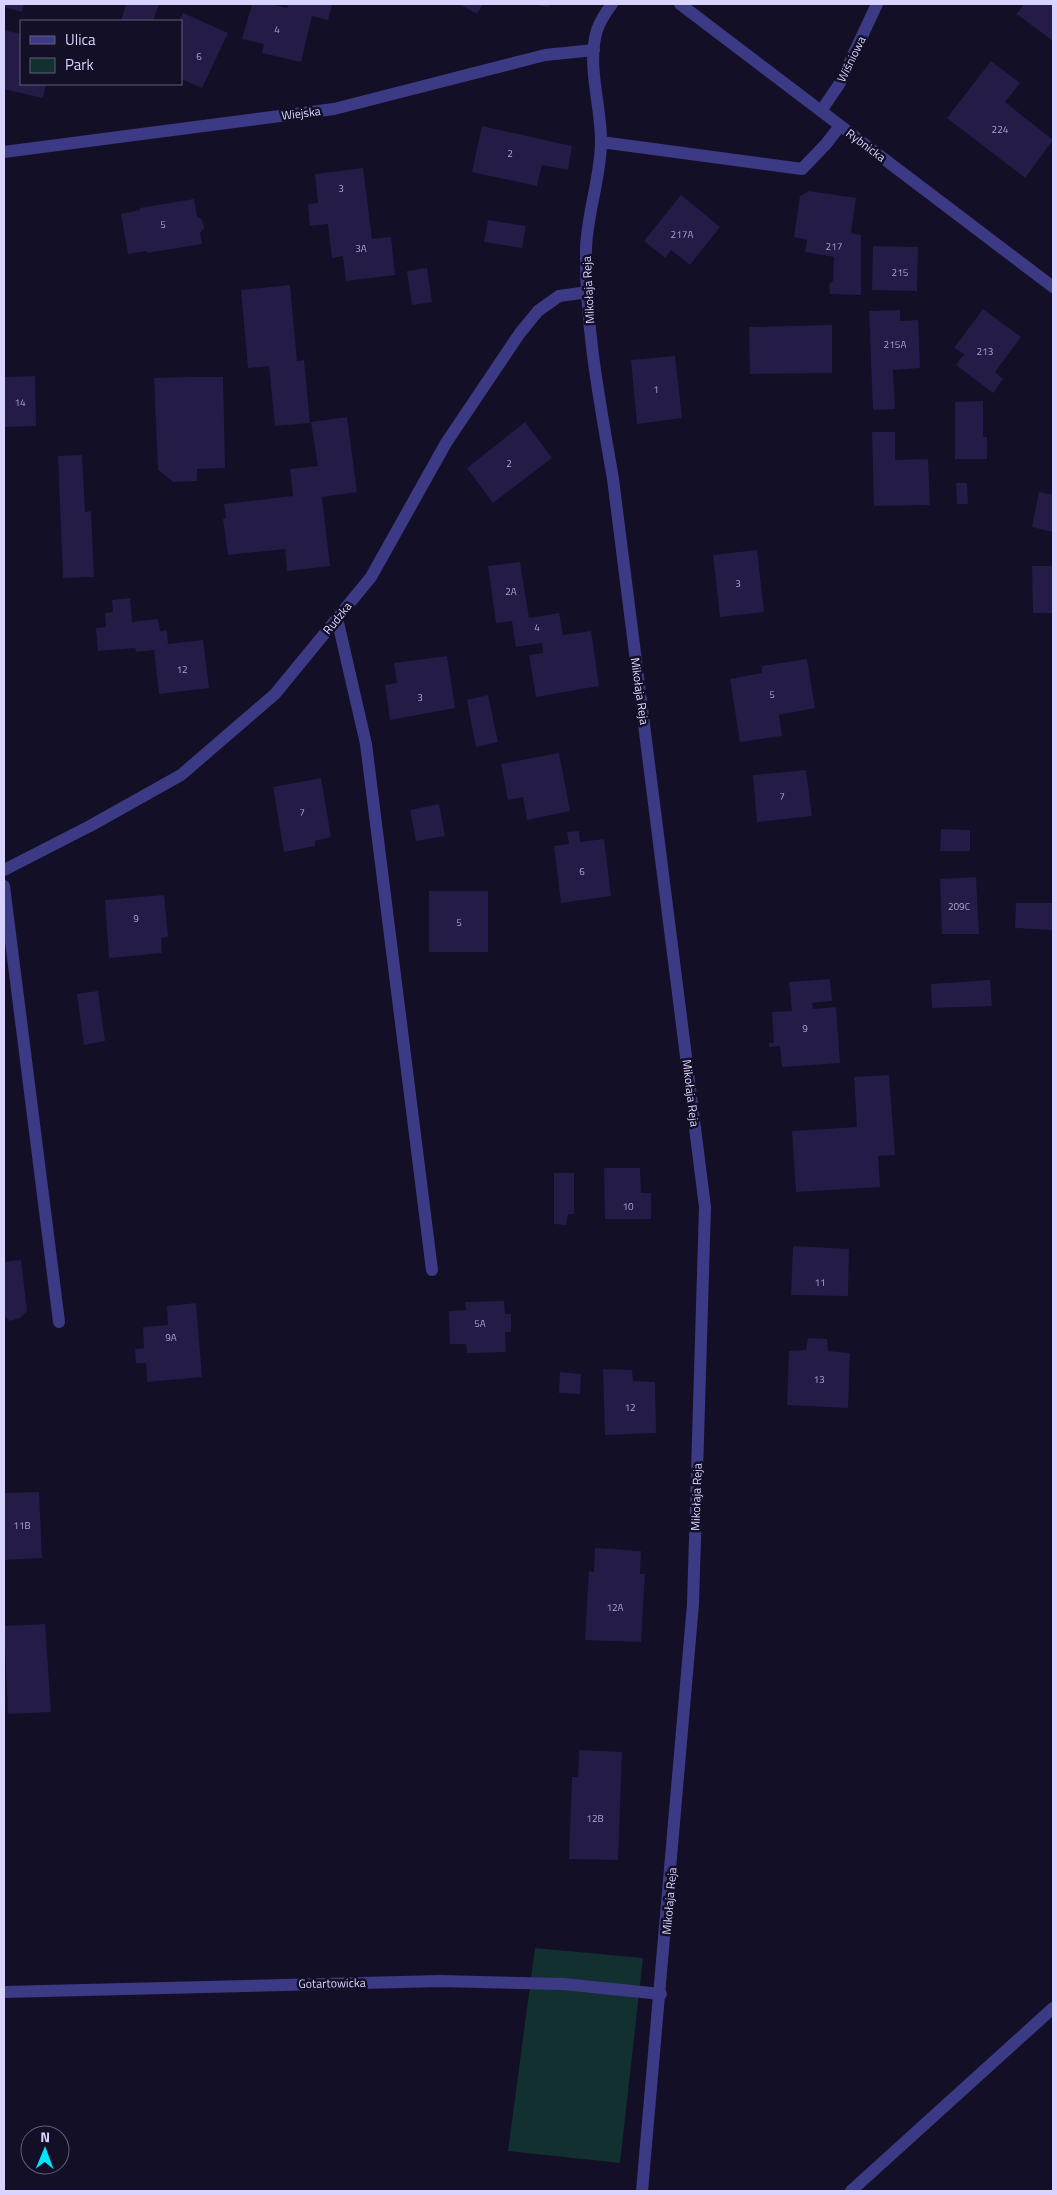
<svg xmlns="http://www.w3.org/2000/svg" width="1057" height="2195" viewBox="0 0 1057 2195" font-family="'Titillium Web',sans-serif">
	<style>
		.green { fill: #12302f }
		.building { fill: #241b47 }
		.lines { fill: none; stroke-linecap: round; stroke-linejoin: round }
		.service { stroke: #3d3a85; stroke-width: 12 }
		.minor { stroke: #3d3a85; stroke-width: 12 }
		.tertiary { stroke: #3d3a85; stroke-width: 12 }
		.labels { text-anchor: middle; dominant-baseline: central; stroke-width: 5; stroke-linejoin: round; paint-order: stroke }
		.number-label { font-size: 10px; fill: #aca6d1 }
		.street-label { font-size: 12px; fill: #d9d4ff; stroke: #130f26 }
	</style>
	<rect width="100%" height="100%" fill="#130f26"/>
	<path class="green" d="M535,1948L643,1958L620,2163L508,2151Z"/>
	<path class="building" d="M4,4H24L22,12L4,7Z
		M126,4H159L153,21H121Z
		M252,4H270L287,8L288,4H332L328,20L312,16L301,62L262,53L264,44L242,39Z
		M459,4H483L477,14Z
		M533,4H550L548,7Z
		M1024,4H1053V41L1018,15L1015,16Z
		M183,13L228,33L202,88L181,79V21H179Z
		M4,30L21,34V84H46L43,98L4,89Z
		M991,61L1020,83L1005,102L1053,140L1025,178L947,118Z
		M482,126L572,146L568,170L542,165L537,186L472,172Z
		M363,168L372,239L391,237L395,275L346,281L343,256L332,258L328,224L310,226L308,204L318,203L315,174Z
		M809,191L856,198L851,233L861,235V295L830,294L829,284L833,281L834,257L805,252L807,240L794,237L800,196Z
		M681,195L720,227L690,265L671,250L665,258L644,241Z
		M194,199L197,216L202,220L204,228L200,233L202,244L147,253V251L128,254L121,214L140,210V208Z
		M488,220L526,226L522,248L484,242Z
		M873,246L918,247L917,291L872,290Z
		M427,268L432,302L412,305L407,271Z
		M290,285L297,361L304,360L310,423L275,426L269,366L248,368L241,290Z
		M983,309L1021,337L995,372L1003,379L993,393L956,365L964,354L954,348Z
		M900,310V321L918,320L920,368L893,370L895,409L873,410L869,311Z
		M832,325V373L750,374L749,327Z
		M675,356L682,418L637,424L631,360Z
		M35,376L36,426L4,427V377Z
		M192,377H223L225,468L197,469V481L173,482L158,470L154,378Z
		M983,401V437H987V459H955V402Z
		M347,417L357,492L322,497L330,566L287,571L285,549L228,555L223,519L226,518L224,504L293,496L290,469L318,466L311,422Z
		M525,422L552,458L493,503L467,468Z
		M872,432H895V460L928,459L930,505L874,506Z
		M82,455L85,512L91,511L94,577L63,578L58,456Z
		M956,483H967L968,504H957Z
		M1039,492L1053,495V532L1032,527Z
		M757,550L764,612L720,617L713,555Z
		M520,562L529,618L559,613L563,635L591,631L599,686L536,697L529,655L543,653L542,643L516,647L512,621L496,623L488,566Z
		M1032,566H1053V613H1033Z
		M130,598L132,622L158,619L160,631L167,630L168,644L203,640L209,688L159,694L154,650L136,652L135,648L98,651L96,628L106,627L105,613L113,612L112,600Z
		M447,656L455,708L390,720L385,685L397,683L394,663Z
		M807,659L815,708L779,715L782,736L740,742L730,679L762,673V666Z
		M488,695L498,742L476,747L467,700Z
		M559,753L570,811L527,820L523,797L508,800L501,764Z
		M806,770L812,816L757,822L753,775Z
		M321,778L331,837L315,841V846L284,852L273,787Z
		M439,804L445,836L416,841L410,810Z
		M941,829L970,830V851H940Z
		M579,831L580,842L604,839L611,896L561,903L554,846L569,844L567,832Z
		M976,877L979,934H942L940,879Z
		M429,891H488V952H429Z
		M164,895L168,937L161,938L162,953L109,958L105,900Z
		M1016,903H1053V930L1015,928Z
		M830,979L832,1001L812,1003L813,1009L836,1007L840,1063L782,1067L780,1046L769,1047V1043H774L772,1012L792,1011L789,982Z
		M990,980L992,1006L932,1008L931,984Z
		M98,991L105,1041L84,1045L77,994Z
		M889,1075L895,1155L878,1156L880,1187L796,1192L792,1131L857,1127L854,1077Z
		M604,1168H640L641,1193H651V1219H605Z
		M554,1173H574V1214H568L566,1225L554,1224Z
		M793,1246L849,1249L848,1296L791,1295Z
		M21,1260L27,1311L20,1318L10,1321L4,1316V1262Z
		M504,1301L505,1314H511V1332H505L506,1352L467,1353L466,1344H450L449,1311L466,1310L465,1302Z
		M196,1303L202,1377L147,1382L146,1363H136L135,1349L144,1348L143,1327L168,1325L167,1306Z
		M808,1338L827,1339L828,1351L850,1353L848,1408L787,1405L789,1351L806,1350Z
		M603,1369L632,1370L633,1381L655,1382L656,1433L605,1435Z
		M560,1372L581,1374L580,1394L559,1393Z
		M39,1492L42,1558L4,1560V1493Z
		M595,1548L641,1551L640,1574H645L641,1642L585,1640L589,1571L594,1572Z
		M45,1624L51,1712L8,1714L4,1626Z
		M579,1750L622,1752L618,1860L569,1859L572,1777H578Z"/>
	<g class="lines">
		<path class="service" d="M337,618L366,744L432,1270
			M4,886L59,1322"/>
		<path class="minor" d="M612,4C606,12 600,21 597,30C586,66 602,107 601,144C600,180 587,214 586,249C585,327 600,403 613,479L705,1207L693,1604L642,2191
			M821,111L840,83L877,4
			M601,142L802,169L826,144L840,126
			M4,152L334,109L545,55L594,50
			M4,870L90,826L181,775L275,694L371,577L446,443L520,333L538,311L559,296L588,292
			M4,1992L440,1981L563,1984L661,1994
			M851,2191L1053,2008"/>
		<path class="tertiary" d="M680,4L1053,287"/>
	</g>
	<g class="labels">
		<g class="number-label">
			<text x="277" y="29">4</text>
			<text x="199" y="56">6</text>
			<text x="1000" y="129">224</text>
			<text x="510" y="153">2</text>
			<text x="341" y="188">3</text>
			<text x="163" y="224">5</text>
			<text x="682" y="234">217A</text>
			<text x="834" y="246">217</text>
			<text x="361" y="248">3A</text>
			<text x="900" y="272">215</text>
			<text x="895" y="344">215A</text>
			<text x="985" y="351">213</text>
			<text x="656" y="389">1</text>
			<text x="20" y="402">14</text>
			<text x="509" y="463">2</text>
			<text x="738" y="583">3</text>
			<text x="511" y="591">2A</text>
			<text x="537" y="627">4</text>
			<text x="182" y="669">12</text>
			<text x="772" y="694">5</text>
			<text x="420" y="697">3</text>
			<text x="782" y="796">7</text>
			<text x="302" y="812">7</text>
			<text x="582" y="871">6</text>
			<text x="959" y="906">209C</text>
			<text x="136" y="918">9</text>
			<text x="459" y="922">5</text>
			<text x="805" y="1028">9</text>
			<text x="628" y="1206">10</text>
			<text x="820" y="1282">11</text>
			<text x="480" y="1323">5A</text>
			<text x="171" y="1337">9A</text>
			<text x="819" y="1379">13</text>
			<text x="630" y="1407">12</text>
			<text x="22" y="1525">11B</text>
			<text x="615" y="1607">12A</text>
			<text x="595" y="1818">12B</text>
		</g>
		<g class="street-label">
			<text transform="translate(851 59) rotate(-64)">Wiśniowa</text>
			<text transform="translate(301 113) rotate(-7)">Wiejska</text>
			<text transform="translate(866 145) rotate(37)">Rybnicka</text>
			<text transform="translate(588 290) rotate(-93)">Mikołaja Reja</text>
			<text transform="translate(337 618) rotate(-51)">Rudzka</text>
			<text transform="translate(640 691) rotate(82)">Mikołaja Reja</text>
			<text transform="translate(691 1093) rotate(83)">Mikołaja Reja</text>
			<text transform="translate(696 1497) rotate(-88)">Mikołaja Reja</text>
			<text transform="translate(669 1901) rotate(-85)">Mikołaja Reja</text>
			<text transform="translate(332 1983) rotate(-1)">Gotartowicka</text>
		</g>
	</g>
	<rect width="1057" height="2195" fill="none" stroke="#d9d4ff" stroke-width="10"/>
	<rect x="20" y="20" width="162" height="65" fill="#130f26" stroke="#625e7d"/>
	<rect x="30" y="36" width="25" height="8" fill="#3d3a85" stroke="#625e7d"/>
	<text x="65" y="45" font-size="15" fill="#d9d4ff">Ulica</text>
	<rect x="30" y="58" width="25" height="15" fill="#12302f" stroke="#625e7d"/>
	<text x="65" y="70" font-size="15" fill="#d9d4ff">Park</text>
	<g transform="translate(45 2150) rotate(1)"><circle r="24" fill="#130f26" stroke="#625e7d"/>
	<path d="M0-4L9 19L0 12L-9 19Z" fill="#00e5ff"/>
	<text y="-8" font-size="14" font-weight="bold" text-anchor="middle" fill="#d9d4ff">N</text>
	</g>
</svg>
